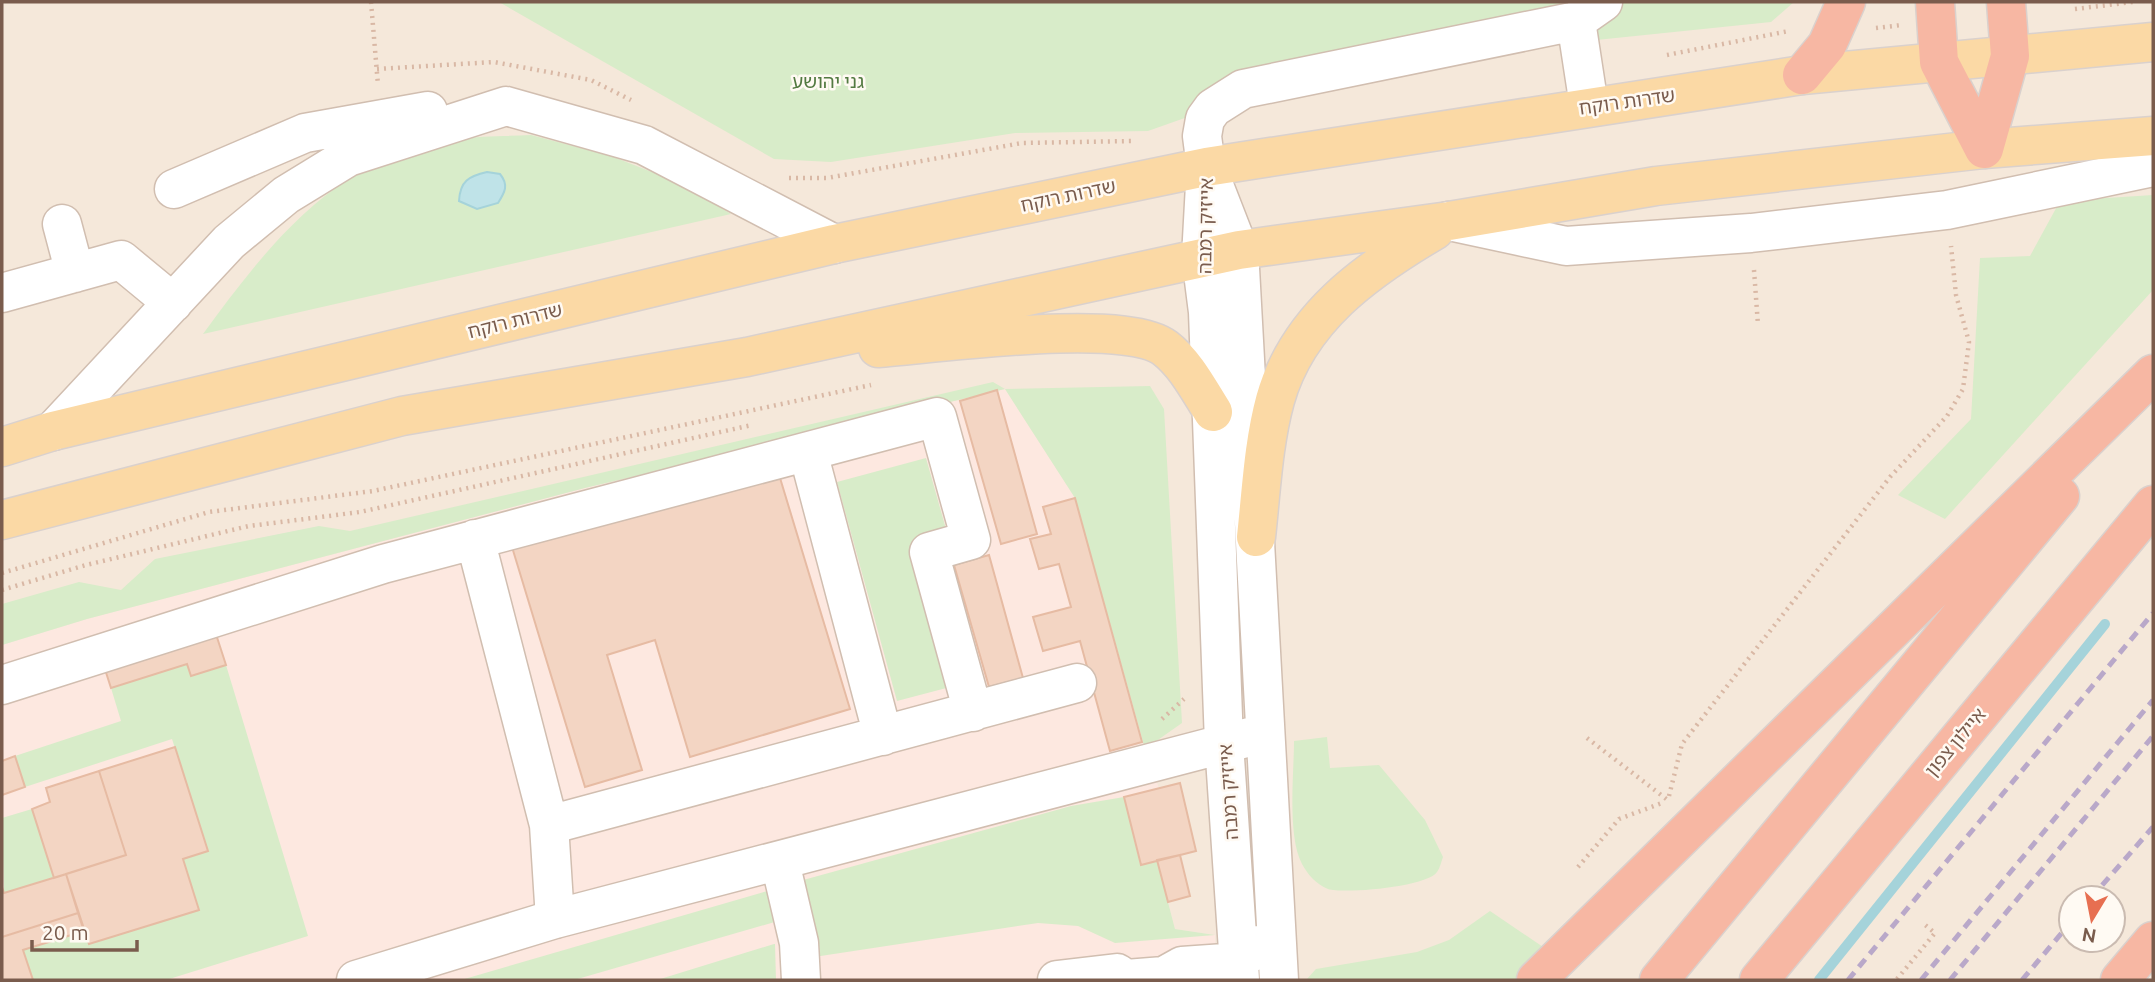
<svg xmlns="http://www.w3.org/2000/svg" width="2155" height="982" viewBox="0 0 2155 982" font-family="Ubuntu,'Noto Sans Hebrew',sans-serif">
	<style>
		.residential { fill: #f5e8da; fill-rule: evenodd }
		.commercial { fill: #fde8e0 }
		.green { fill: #d8ecc9 }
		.water { fill: #bfe3e8; stroke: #a5d3da; stroke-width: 2 }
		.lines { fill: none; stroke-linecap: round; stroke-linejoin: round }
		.stream { stroke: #a5d3da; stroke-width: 10 }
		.building { fill: #f3d5c3; stroke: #e6bba3; stroke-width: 2 }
		.minor-casing { stroke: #d1beb0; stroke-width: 41 }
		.major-casing { stroke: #dad1cd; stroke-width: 41 }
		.highway-casing { stroke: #dad1cd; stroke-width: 41 }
		.path { stroke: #d9b8a5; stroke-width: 4.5; stroke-dasharray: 2 5; stroke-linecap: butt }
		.minor { stroke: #fff; stroke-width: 38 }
		.major { stroke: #fbd9a5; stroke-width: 38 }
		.highway { stroke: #f7b7a3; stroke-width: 38 }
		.rail { stroke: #b9a8c9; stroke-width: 5; stroke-dasharray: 10 7; stroke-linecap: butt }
		.labels { text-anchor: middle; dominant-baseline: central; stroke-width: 5; stroke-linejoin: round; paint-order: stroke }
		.park-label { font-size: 19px; fill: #537a41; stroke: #fffaf3 }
		.street-label { font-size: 19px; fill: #7a5c4d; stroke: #fffaf3 }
	</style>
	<rect width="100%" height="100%" fill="#fdf6ec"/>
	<path class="residential" d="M2,2H2153V980H2ZM2071,898H2113V940H2071Z"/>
	<path class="commercial" d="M1005,389L1075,498L1142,742L1159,788L1124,797L1140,864L1157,860L1175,929L1215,935L1216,980H2V645L87,619L585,488Z"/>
	<path class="green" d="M499,2H1794L1771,22L1548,45L1213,108L1148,131L1015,133L831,162L774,159Z
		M531,135L611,156L680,183L731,214L203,334C268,245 338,154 457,139C481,136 507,136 531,135Z
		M2153,195V290L1945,519L1898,495L1971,419L1980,258L2030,256L2060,201Z
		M993,382L1005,389L1150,386L1164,409L1182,723L1145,749L1075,498L1005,389L585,488L87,619L2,645V604L79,582L121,590L155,559L319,526L350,531Z
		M926,458L948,536L954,686L897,701L837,482Z
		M187,664L226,665L308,936L166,980H33L23,950L84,931L89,944L199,910L183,859L208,851L172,739L25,787L15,756L121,721L111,688Z
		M1327,737L1330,768L1379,765L1425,820L1443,857C1441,862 1440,868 1437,872C1427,887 1345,894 1328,889C1316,884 1308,875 1302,864C1287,836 1294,773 1294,741Z
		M1124,797L1140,864L1157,860L1175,929L1215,935L1115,943L1078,926L1038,923L814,957L796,882L1071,806Z
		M32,809L54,878L4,893L2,818Z
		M771,890L778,921L574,980H461Z
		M1490,911L1549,951L1519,980H1306L1316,969L1417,952L1449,940Z
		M775,944L776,980H657L774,944Z"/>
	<path class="water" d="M487,172L500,174C509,185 505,192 498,203L477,209L459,201C460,181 469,176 487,172Z"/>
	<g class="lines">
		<path class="stream" d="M1819,980L2105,624"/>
	</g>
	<path class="building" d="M997,390L1037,534L1001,544L960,401Z
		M777,468L850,709L690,757L655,640L607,655L642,770L585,787L512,547Z
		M1075,498L1142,742L1110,751L1080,641L1043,651L1033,617L1071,607L1059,564L1039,569L1030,539L1051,534L1043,507Z
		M989,555L1023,678L989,687L954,565Z
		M213,625L226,665L191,676L187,664L111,688L102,660Z
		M175,747L208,851L183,859L199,910L89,944L66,874L126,855L99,771Z
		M15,756L25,787L2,795V761Z
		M99,771L126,855L54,878L32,809L50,802L46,788Z
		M1180,783L1196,851L1141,865L1124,797Z
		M1180,855L1190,896L1168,902L1157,860Z
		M66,874L78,913L2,937V887L4,893Z
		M78,913L84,931L23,950L33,980H2V937Z"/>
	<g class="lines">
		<g class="minor-casing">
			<path id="minor" d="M1576,21L1589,106
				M1211,178L1239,250L1279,980
				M174,189L305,133L428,111
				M1449,221L1566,246L1751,233L1947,210L2153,167
				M62,224L75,273
				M2,293L121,260L173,303
				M53,431L229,242L286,195L348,157L506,106L644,145L834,244
				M808,452L883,736
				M475,539L549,825L555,919
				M2,685L383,564L937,417L971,540L929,552L973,712
				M549,825L1077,683
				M780,862L799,943L801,980
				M356,980L555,919L1265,733
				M1057,980L1117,973L1126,979L1164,976L1182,966L1239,962L1258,945
				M1240,980L1224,743L1208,312L1201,257L1206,167L1202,136L1205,119L1213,108L1243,89L1576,21L1603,2"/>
		</g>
		<g class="major-casing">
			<path id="major" d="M878,348C934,344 1125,317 1165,348C1186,364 1199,390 1213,412
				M2,447L53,431L834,244L1206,167L1802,75L2153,42
				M2,520L402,416L747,357L1239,250L1449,221L1656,186L1984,149L2153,136
				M1256,537C1261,492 1263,444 1275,400C1298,318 1367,270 1435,230"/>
		</g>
		<g class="highway-casing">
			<path id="highway" d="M1935,2L1939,62L1984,149
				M1802,75L1827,45L1846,2
				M1984,149L2010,56L2006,2
				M1536,980L2153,374
				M1659,980L2060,496
				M1759,980L2153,505
				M2120,980L2153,941"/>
		</g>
		<path class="path" d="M371,2L378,85
			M2075,9L2133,2
			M1876,28L1902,25
			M1667,55L1789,31
			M377,69L494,62L591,80L631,100
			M789,178H827L1022,143L1134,141
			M1754,270L1758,325
			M2,573L209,512L373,491L871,385
			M2,590L86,565L249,526L360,512L752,425
			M1162,719L1184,699
			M1587,738L1669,801
			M1669,796L1682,744L1890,477L1947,416L1963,389L1969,342L1956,295L1951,246
			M1578,867L1619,819L1662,803
			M1897,979L1935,933L1924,924"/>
		<use href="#minor" class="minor"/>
		<use href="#major" class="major"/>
		<use href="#highway" class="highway"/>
		<path class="rail" d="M2091,898L2153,827
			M1848,980L2153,613
			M1921,980L2153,700
			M1950,980L2153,736
			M2022,980L2071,922"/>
	</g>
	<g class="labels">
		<g class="park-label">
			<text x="828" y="81">גני יהושע</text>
		</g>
		<g class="street-label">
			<text transform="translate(1627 101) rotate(-8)">שדרות רוקח</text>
			<text transform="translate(1068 195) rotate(-12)">שדרות רוקח</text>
			<text transform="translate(1205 226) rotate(-89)">אייזיק רמבה</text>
			<text transform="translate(515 320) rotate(-14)">שדרות רוקח</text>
			<text transform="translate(1955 742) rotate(-50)">איילון צפון</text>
			<text transform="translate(1228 792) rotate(-94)">אייזיק רמבה</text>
		</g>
	</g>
	<rect width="2155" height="982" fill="none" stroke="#7a5c4d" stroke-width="7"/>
	<g transform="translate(2092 919) rotate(190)"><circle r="33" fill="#fffaf3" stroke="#cabbb1" stroke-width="2"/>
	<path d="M0-5L12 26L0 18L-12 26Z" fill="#e76f51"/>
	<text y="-10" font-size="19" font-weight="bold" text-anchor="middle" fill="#7a5c4d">N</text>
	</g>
	<path d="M32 940v10h105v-10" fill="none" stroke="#7a5c4d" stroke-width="3.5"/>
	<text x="42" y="940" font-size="21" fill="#7a5c4d" stroke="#fffaf3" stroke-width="5" paint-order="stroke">20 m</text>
</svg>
